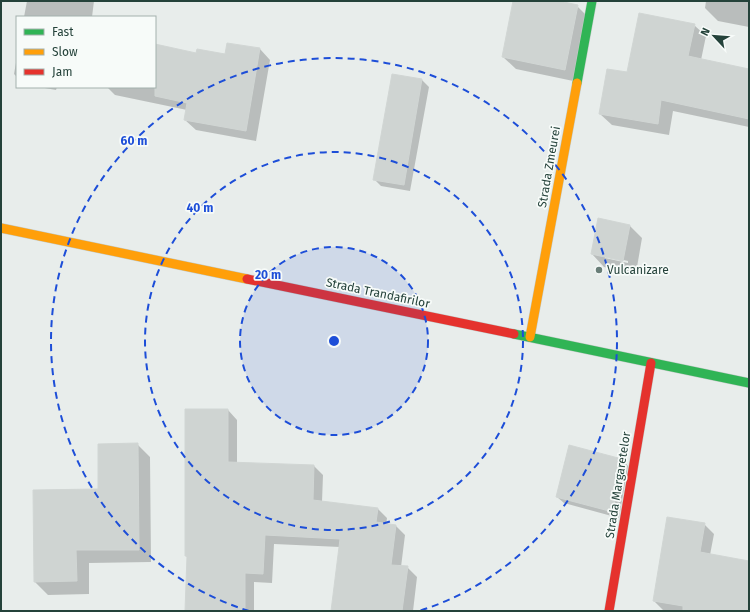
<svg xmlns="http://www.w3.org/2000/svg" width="750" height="612" viewBox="0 0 750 612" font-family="'Fira Sans',sans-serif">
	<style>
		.shadow { fill: #0003; fill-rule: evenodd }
		.building { fill: #cfd4d2; stroke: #d1d6d4 }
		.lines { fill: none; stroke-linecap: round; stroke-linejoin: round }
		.fast-casing { stroke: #c3cbc8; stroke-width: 10 }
		.slow-casing { stroke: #c3cbc8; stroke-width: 10 }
		.jam-casing { stroke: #c3cbc8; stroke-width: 10 }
		.fast { stroke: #30b455; stroke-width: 9 }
		.slow { stroke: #ff9f0a; stroke-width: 9 }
		.jam { stroke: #e5322d; stroke-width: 9 }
		.ring { fill: none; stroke: #1d4ed8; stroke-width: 2; stroke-dasharray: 7 5 }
		.poi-dot { fill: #697e78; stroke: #f7fbf9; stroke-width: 1.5 }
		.labels { text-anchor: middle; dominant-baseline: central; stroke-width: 3.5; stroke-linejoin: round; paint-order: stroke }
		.street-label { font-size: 12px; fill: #24423a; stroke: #f7fbf9 }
		.poi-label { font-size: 12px; fill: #24423a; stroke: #f7fbf9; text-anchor: start }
		.centre { fill: #1d4ed8; stroke: #f7fbf9; stroke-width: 2 }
		.ring-label { font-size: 12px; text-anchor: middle; font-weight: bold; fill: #1d4ed8; stroke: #f7fbf9; stroke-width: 3.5; stroke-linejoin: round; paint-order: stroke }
	</style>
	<rect width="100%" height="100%" fill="#e8edeb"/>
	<path class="shadow" d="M27,1H94L92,17H24Z
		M514,1H554L577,6L590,19L578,82L516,69L503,57Z
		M706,1H749V27L718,21L705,8Z
		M694,25L706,36L701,60L749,70V127L673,111L669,135L612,125L600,114L628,73Z
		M155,45L197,54L226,55L260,49L270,60L256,141L196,130L185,120L187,110L115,95L108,88L100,87H155Z
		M17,57V77L14,74Z
		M393,75L422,80L429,87L410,191L381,186L374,179Z
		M39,87H57L56,90Z
		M630,226L642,238L636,273L604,267L592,254ZM605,256L628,261V263L605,258Z
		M228,410L237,420V464L314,466L323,475L322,502L378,509L387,518L386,525L396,526L405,535L401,567H407L417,577L413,611H332L340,547L274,544L272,583L254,582V611H186L188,558L186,556Z
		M137,444L150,457L151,562L89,563V594L48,595L35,582Z
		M622,459L628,466L619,518L564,503L557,497Z
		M704,524L714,534L710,555L749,562V611H664L654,601Z"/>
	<path class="building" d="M513,1H559L578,5L565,70L502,57Z
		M639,13L695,24L688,56L749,69V119L661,100L658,124L599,114L607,69L627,72Z
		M227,43L260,48L246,131L184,120L187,103L155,96V44L196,53L197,49L225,54Z
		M392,74L422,79L404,185L373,180Z
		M598,218L630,225L623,261L591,254Z
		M185,409H228V462L314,465L313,500L378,508L376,522L396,525L391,565L408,566L402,611H331L340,539L265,535L263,574L245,573V611H185L187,556H185Z
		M138,443L139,550H76L77,581L34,582L33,490L98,489V444Z
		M569,445L622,459L613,512L556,497Z
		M667,517L705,523L700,552L749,561V611H683V606L653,601Z"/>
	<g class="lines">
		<g class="fast-casing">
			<path id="fast" d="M577,83L592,1
				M514,334L749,383"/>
		</g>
		<g class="slow-casing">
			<path id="slow" d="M1,228L247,279
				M530,337L577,83"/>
		</g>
		<g class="jam-casing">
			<path id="jam" d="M247,279L514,334
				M609,611L651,363"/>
		</g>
		<use href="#fast" class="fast"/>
		<use href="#slow" class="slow"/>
		<use href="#jam" class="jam"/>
	</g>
	<circle cx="334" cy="341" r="94" fill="#1d4ed8" fill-opacity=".12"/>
	<g class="ring">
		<circle cx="334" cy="341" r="94"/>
		<circle cx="334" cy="341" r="189"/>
		<path d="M249 611A283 283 0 1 1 419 611"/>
	</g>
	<circle class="poi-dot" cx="599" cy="270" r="4"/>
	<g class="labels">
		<g class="street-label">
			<text transform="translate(549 167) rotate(-80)">Strada Zmeurei</text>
			<text transform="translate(378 293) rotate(12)">Strada Trandafirilor</text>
			<text transform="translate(618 485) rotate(-81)">Strada Margaretelor</text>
		</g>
		<g class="poi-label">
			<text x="607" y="270">Vulcanizare</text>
		</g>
	</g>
	<circle cx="334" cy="341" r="6" class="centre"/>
	<g class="ring-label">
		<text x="134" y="145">60 m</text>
		<text x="200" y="212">40 m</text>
		<text x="268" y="279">20 m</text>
	</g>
	<rect width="750" height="612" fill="none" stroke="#24423a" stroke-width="4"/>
	<rect x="16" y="16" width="140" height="72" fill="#f7fbf9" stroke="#a3b1ad"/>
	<rect x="24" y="29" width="20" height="6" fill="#30b455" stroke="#a3b1ad"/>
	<text x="52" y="36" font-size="12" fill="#24423a">Fast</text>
	<rect x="24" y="49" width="20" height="6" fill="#ff9f0a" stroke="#a3b1ad"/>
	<text x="52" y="56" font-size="12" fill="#24423a">Slow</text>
	<rect x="24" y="69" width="20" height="6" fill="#e5322d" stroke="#a3b1ad"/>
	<text x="52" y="76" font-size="12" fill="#24423a">Jam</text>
	<g transform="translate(714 36) rotate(296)" stroke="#f7fbf9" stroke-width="3" paint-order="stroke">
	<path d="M0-3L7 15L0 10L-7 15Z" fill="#24423a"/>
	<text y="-6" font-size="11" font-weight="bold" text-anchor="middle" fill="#24423a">N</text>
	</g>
</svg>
